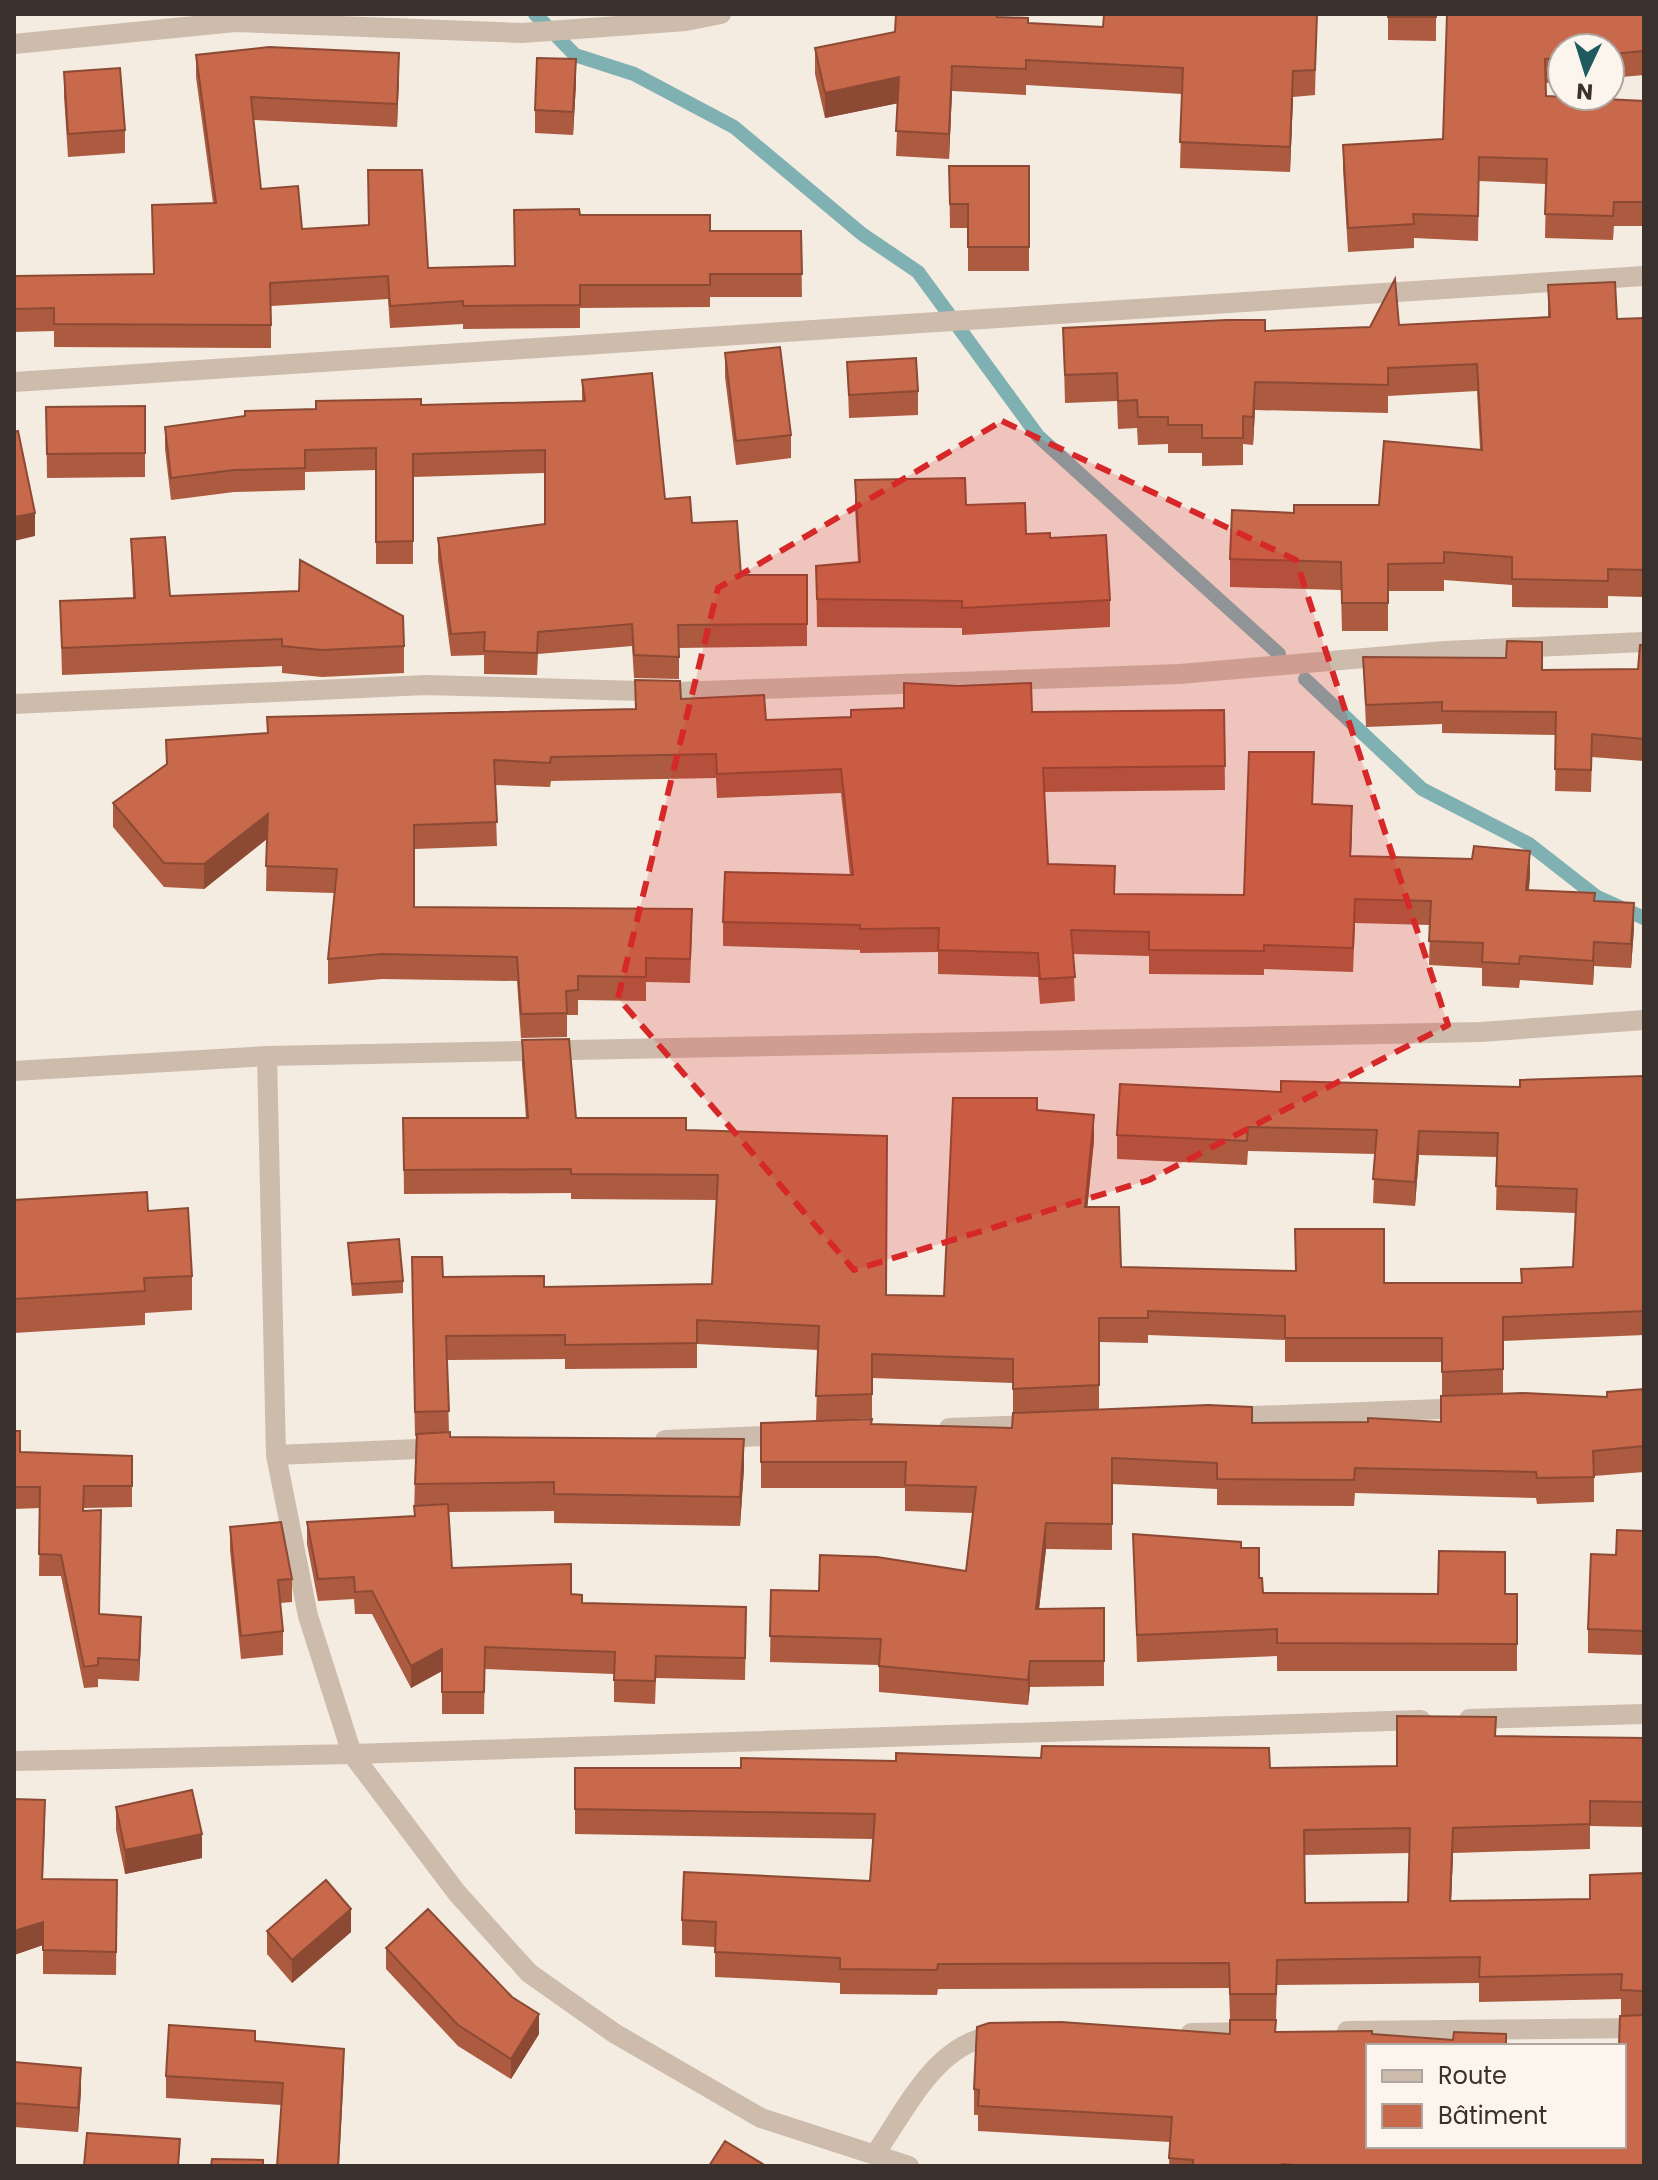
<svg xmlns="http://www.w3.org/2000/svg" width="1658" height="2180" viewBox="0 0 1658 2180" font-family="Poppins,sans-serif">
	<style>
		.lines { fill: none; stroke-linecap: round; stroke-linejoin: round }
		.stream { stroke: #7fb0b2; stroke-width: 14 }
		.street { stroke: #cdbbac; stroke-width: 20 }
		.wall { fill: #ac5a40; fill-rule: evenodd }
		.shaded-wall { fill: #8c4a34 }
		.building { fill: #c8694b; stroke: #8c4a34; stroke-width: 2; fill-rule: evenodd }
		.marked { fill: #d62828; fill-opacity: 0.2; stroke: #d62828; stroke-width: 6; stroke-dasharray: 16 10; stroke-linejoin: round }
	</style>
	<rect width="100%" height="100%" fill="#f4ebe1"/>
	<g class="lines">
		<path class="stream" d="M535,14L575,55L634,74L734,127L862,234L918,272L1038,436L1279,654
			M1305,679L1422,789L1529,844L1597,897L1644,918"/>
		<path class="street" d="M14,44L235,22L522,33L686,21L721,14
			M14,382L1644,276
			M14,704L426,685L676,692L1180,674L1445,651L1644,642
			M267,1056L276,1455L308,1616L352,1754L457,1893L529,1973L614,2033L761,2118L909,2166
			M14,1071L267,1056L1481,1032L1644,1020
			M1228,1417L1468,1408
			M949,1428L1036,1425
			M665,1440L789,1435
			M276,1455L441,1448
			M1469,1719L1644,1714
			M14,1761L352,1754L1421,1720
			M1347,2031L1644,2028
			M1191,2033L1255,2032
			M875,2154C908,2107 939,2036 1003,2035"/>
	</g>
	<path class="wall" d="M998,14V17L1028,23L1103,27L1104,14H1317L1315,95L1293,97L1290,172L1180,168L1182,94L1026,85V95L952,91L949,159L896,156L898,103L825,118L815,74V48L895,32Z
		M1388,14H1436V41L1388,40Z
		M1447,14H1644V75L1610,78V48H1562V82L1545,83L1546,96L1644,101V226H1614L1613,240L1545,238L1546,184L1479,181L1478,241L1414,238V248L1348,252L1343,169V145L1443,139Z
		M196,55L399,75L397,127L253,120L261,189L302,229L428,268L515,266L580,215L710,231H801L802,297H710V307L580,308V328L463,329V324L390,328L388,299L271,306V348L54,347V331L14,332V237L15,276L154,274L152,205L213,203L196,77Z
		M64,72L125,130V153L68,157L64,96Z
		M576,83L573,135L535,133V110Z
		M949,166H1029V271H968V228H950Z
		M1548,285L1617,319L1644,318V597L1608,596V608L1512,607V585L1444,580V591H1388V631H1342L1341,590L1230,587V559L1294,513L1379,505L1480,449L1477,391L1388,396V413L1255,410L1253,445L1243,444V465L1202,466V453H1168V444L1138,445L1137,428L1118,429L1117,401L1065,403L1063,328L1265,331L1370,327L1548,317Z
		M725,353L791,435V458L736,465L725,377Z
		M847,362L918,391V415L849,418Z
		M582,380L665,499L692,523L741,575H807V646L679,648V679L634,678L632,646L538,654L537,675L484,674V655L451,656L438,560V538L545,524V473L413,477V564H376V470L305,472V490L234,492L171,500L165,449V427L421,405L582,401Z
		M145,406V477L47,478L46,407Z
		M855,480L966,505L1026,534L1050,538L1110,600V627L962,635V628L817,627L816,566L858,562L855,507Z
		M131,539L170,596L404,646V673L322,677L282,673V666L62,675L60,601L133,598Z
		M1644,645V761L1592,757L1591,792L1555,791L1556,735L1442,733V724L1366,727L1363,657L1506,658L1542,670L1638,669Z
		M635,680L681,699L766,720L1032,712L1224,710L1225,790L1044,792L1048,864L1115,894L1244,895L1313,804L1352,830L1351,856L1530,875L1529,890L1595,901L1634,928L1631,968L1594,966L1593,985L1520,980L1519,988L1482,986V968L1429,965L1430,925L1355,923L1353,972L1264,969V975L1149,974V956L1073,954L1075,1001L1040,1004L1038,977L938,974V952L860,953V950L723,946V922L850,875L841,793L717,798L716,778L551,781L550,787L495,785L497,846L414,849V907L692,934L690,983L646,982V1001L578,1000V1015H567V1037L521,1038L517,981L382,979L328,984V959L334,893L266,891L267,839L204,889L164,887L113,827V803L166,765V740L635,709Z
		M522,1040L576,1118L686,1130L886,1295L944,1296L1037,1110L1094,1140L1087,1207L1121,1267L1384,1283H1521L1573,1267L1575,1213L1496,1210L1497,1157L1419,1155L1415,1206L1373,1203L1375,1154L1248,1151L1247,1165L1117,1159V1135L1281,1092L1520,1087L1644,1076V1335L1503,1341V1394L1442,1396V1362H1285V1340L1148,1335V1343L1099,1342V1410L1013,1413V1383L872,1378V1418L816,1421L818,1350L697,1344V1368L565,1369V1359L447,1360L449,1432L450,1437L744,1468L740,1526L554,1523V1511L448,1512L452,1568L571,1594L582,1603L746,1629L745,1680L656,1678L655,1704L614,1702V1674L485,1669L484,1714H442V1671L411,1688L372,1614H355L354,1599L318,1601L307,1544V1522L414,1516L416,1436H415L412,1282L443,1277L544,1287L712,1284L717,1200L571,1199V1193L404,1194L403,1118H526L522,1064Z
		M14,1200L148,1211L192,1276V1310L145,1313V1325L14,1333Z
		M348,1243L403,1281V1293L352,1296Z
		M1644,1389V1472L1594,1476V1502L1537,1504L1536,1498L1355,1493L1354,1506L1217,1505V1489L1112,1484V1550L1046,1549L1039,1609L1104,1608V1686L1030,1687L1028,1705L879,1692V1665L770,1662L771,1590L819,1591L966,1571L973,1513L905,1511V1488H761V1423L871,1424L1012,1428L1252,1423L1441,1422L1607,1397Z
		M14,1431L20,1452L132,1456V1507L84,1508V1511L99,1615L141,1638L139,1681L98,1679V1687L84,1688L61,1576H39L40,1508L14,1509Z
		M230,1527L292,1579V1602L280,1603L283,1631V1655L241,1659L230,1550Z
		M1644,1531V1655L1588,1653V1629L1616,1555Z
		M1133,1534L1241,1548L1259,1578L1263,1593L1517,1594V1671H1277V1656L1137,1662Z
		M1496,1736L1644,1738V1827L1590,1826V1849L1453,1853L1451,1901L1590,1899L1644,1873V2166H1169L1170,2142L978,2131V2115H974V2089L1230,2034L1276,2032L1372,2034L1506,2046H1368L1624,2146L1630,2016L1621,2015V1999L1479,2002V1983L1277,1985L1276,2019H1230L1229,1988L938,1989L937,1995L840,1994V1983L715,1977V1947L682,1945V1920L870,1881L873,1839L575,1834V1768H1270L1397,1766ZM1410,1853L1408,1902L1305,1903L1304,1855Z
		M116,1807L202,1858L125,1874L116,1830Z
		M45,1824L43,1879L117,1880L116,1975L43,1974V1945L14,1955Z
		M267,1931L351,1932L292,1983L267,1954Z
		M386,1948L539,2034L511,2079L458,2046L386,1969Z
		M255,2041L344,2070L281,2105L166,2098V2076Z
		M14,2062L81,2091L78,2132L14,2127Z"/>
	<path class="shaded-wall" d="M399,53V75L397,127V104Z
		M576,59V83L573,135V112Z
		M952,66V91L949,159V134Z
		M1293,71V97L1290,172V147Z
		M899,77V103L825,118V93Z
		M1255,382V410L1253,445V417Z
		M35,513V536L14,541V517Z
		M1352,806V830L1350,880V856Z
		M268,814V838L204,889V864Z
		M1530,851V875L1526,914V890Z
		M1634,903V928L1631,968V944Z
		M1594,942V966L1593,985V961Z
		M1094,1115V1140L1085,1232V1207Z
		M1419,1131V1155L1415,1206V1182Z
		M744,1439V1468L740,1526V1497Z
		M1046,1523V1549L1036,1634V1609Z
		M141,1617V1638L139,1681V1660Z
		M442,1649V1671L411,1688V1666Z
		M1030,1661V1687L1028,1705V1680Z
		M1453,1828V1853L1450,1926V1901Z
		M202,1834V1858L125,1874V1850Z
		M351,1909V1932L292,1983V1960Z
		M43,1922V1945L14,1955V1931Z
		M539,2014V2034L511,2079V2059Z
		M344,2049V2070L339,2166H338Z
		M81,2068V2091L78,2132V2108Z"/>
	<path class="building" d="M896,14H997V17L1028,18V23L1103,27L1104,14H1317L1315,70L1293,71L1290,147L1180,142L1183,68L1026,60V69L952,66L949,134L896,131L899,77L825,93L815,48L895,32Z
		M1388,14H1436V17H1388Z
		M1447,14H1644V51L1610,54V48H1562V58L1545,59L1546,96L1644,101V202H1614L1613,216L1545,214L1547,159L1479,157L1478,216L1413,214L1414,224L1348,228L1343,145L1443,139Z
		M269,47L399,53L397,104L251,97L261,189L298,186L302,229L369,225L368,170H422L428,268L515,266L514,210L579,209L580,215H710V231H801L802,274H710V285H580V305L463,306V301L390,306L388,276L270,283L271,325L54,324V308L14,309V237H15V276L154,274L152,205L216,203L196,55Z
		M537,58L576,59L573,112L535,110Z
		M120,68L125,130L68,134L64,72Z
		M949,166H1029V247H968V204H950Z
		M1395,279L1399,325L1550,317L1548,285L1615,282L1617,319L1644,318V570L1608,569V581L1512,579V557L1444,552V563L1388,564V603H1342L1341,562L1230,559L1232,510L1294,513V505H1379L1384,441L1482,450L1477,364L1388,368V385L1255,382L1253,417L1243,416V438H1202V425H1168V417H1138L1137,400L1118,401L1117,373L1065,375L1063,328L1227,320H1265V331L1370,327Z
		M780,347L791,435L736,441L725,353Z
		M916,358L918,391L849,395L847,362Z
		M652,373L665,499L690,497L692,523L737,521L741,575H807V624L678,625L679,657L634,655L632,624L538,632L537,653L484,651L485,632L451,634L438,538L545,524V450L413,454V541L376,542V448L305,450V468L234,470L171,478L165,427L245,416V411L316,409V401L421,399V405L585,401L582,380Z
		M145,406V453L47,454L46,407Z
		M18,431L35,513L14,517V432Z
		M965,478L966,505L1025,503L1026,534L1050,533V538L1106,535L1110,600L962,608V601L817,599L816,566L860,562L855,480Z
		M165,537L170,596L299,591L300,560L403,616L404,646L322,650L282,646V639L62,648L60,601L135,598L131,539Z
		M1507,641L1542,642V670L1638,669L1640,645H1644V739L1592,734L1591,770L1555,769L1556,712L1442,711V702L1366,705L1363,657L1506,658Z
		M635,680L680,681L681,699L764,695L766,720L851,717V710L904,708V683L958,686L1031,683L1032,712L1224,710L1225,766L1043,768L1048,864L1115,866L1114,894L1244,895L1249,752H1314L1312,804L1352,806L1350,856L1472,859L1474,846L1530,851L1526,890L1595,893L1594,901L1634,903L1631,944L1594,942L1593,961L1520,956L1519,964L1482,962L1483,943L1429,941L1431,901L1355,899L1353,948L1264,945V951L1149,950V932L1071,930L1075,977L1040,979L1038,953L938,950L939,928L860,929V925L723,922L725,872L853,875L841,769L717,774L716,754L551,757L550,763L494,760L497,822L414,825V907L692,909L690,959L646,958V977L578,976V990L566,991L567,1013L521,1014L517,957L382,954L328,959L337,869L266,866L268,814L204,864L164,863L113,803L167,764L166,740L268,733L267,717L636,709Z
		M569,1039L576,1118H686V1130L887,1136L886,1295L944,1296L953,1098H1037V1110L1094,1115L1085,1207H1119L1121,1267L1296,1271L1295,1229H1384V1283H1522L1521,1269L1573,1267L1577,1189L1496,1186L1498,1133L1419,1131L1415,1182L1373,1179L1377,1130L1248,1127L1247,1141L1117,1135L1120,1084L1281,1092V1081L1520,1087V1080L1644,1076V1311L1503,1317V1369L1442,1372V1338H1285V1316L1148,1311V1318H1099V1385L1013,1389V1359L872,1354V1394L816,1396L819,1326L697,1320V1343L565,1345V1335L446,1336L449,1411L415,1412L412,1257H442L443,1277L544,1276V1287L712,1284L718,1175L571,1174V1169L404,1170L403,1118H528L522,1040Z
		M147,1192L148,1211L188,1208L192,1276L144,1278L145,1291L14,1299V1200Z
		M399,1239L403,1281L352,1284L348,1243Z
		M1644,1389V1446L1593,1451L1594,1477L1537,1478L1536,1472L1355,1468L1354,1480L1217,1479V1463L1112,1458V1524L1046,1523L1036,1609L1104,1608V1661H1030L1028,1680L879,1666L881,1639L770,1636L771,1590L819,1591L820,1555L877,1557L966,1571L976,1487L905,1485L906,1462H761V1423L872,1419L871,1424L1012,1428L1013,1413L1208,1405L1252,1407V1423L1368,1422V1418L1441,1422V1396L1523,1393L1607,1397V1392Z
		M14,1431H20V1452L132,1456V1486H84L83,1511L101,1510L99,1614L141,1617L139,1660L98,1658V1665L84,1667L61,1555L39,1554L40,1487H14Z
		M450,1432V1437L744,1439L740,1497L554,1494V1482L415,1484L417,1434Z
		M448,1504L452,1568L571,1564V1594L582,1595V1603L746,1607L745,1658L656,1656L655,1681L614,1680L615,1652L485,1647L484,1692H442V1649L411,1666L372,1591L355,1592L354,1577L318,1579L307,1522L415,1516L414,1506Z
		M281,1522L292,1579L278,1580L283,1631L241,1636L230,1527Z
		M1617,1530L1644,1531V1631L1588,1629L1591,1554L1616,1555Z
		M1133,1534L1241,1542V1548H1259V1578H1262L1263,1593L1438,1594L1439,1551L1505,1552V1594H1517V1644L1277,1643V1629L1137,1635Z
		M1397,1716L1496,1717L1495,1736L1644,1738V1802L1590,1801V1824L1453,1828L1450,1901L1590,1899V1875L1644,1873V1991L1621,1990L1622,1974L1479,1977L1480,1957L1277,1960L1276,1994H1230L1229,1963L938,1964L937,1970L840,1969V1958L715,1952L716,1922L682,1920L684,1872L870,1881L875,1814L575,1809V1768H741V1758L896,1761V1753L1041,1758L1042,1746L1269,1748L1270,1768L1397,1766ZM1410,1828L1408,1902L1305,1903L1304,1830Z
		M192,1790L202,1834L125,1850L116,1807Z
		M14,1799L45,1800L42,1879L117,1880L116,1952L43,1950V1922L14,1931Z
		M326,1880L351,1909L292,1960L267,1931Z
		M428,1909L512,1997L539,2014L511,2059L458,2025L386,1948Z
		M1644,2015V2166H1312L1282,2164L1281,2166H1193V2160L1169,2158L1172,2117L978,2106L979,2090L974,2089L977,2027L989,2023L1061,2022L1230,2034V2020H1276L1275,2032L1372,2031V2034L1453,2040L1454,2032L1506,2034V2046H1368V2146H1624V2046H1619L1620,2016Z
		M169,2025L255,2031V2041L344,2049L338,2166H277L283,2083L166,2076Z
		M14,2062L81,2068L78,2108L14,2103Z
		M87,2133L180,2139L178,2166H84Z
		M725,2141L766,2166H709Z
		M212,2159L263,2160V2166H211Z"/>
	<path class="marked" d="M1002,421L1296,560L1448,1025L1149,1180L854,1270L618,998L718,588Z"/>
	<rect width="1658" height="2180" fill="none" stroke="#3b302b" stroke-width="32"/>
	<rect x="1366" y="2044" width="260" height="104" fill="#fbf5ee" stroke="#aea6a0" stroke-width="2"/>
	<rect x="1382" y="2070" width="40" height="12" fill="#cdbbac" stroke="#aea6a0" stroke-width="2"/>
	<text x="1438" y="2084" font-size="24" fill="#3b302b">Route</text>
	<rect x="1382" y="2104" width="40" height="24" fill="#c8694b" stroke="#aea6a0" stroke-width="2"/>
	<text x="1438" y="2124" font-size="24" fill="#3b302b">Bâtiment</text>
	<g transform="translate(1586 72) rotate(184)"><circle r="38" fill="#fbf5ee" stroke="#aea6a0" stroke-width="2"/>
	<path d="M0-6L14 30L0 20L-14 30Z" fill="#1f5a5e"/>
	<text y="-12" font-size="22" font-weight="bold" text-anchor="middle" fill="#3b302b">N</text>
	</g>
</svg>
